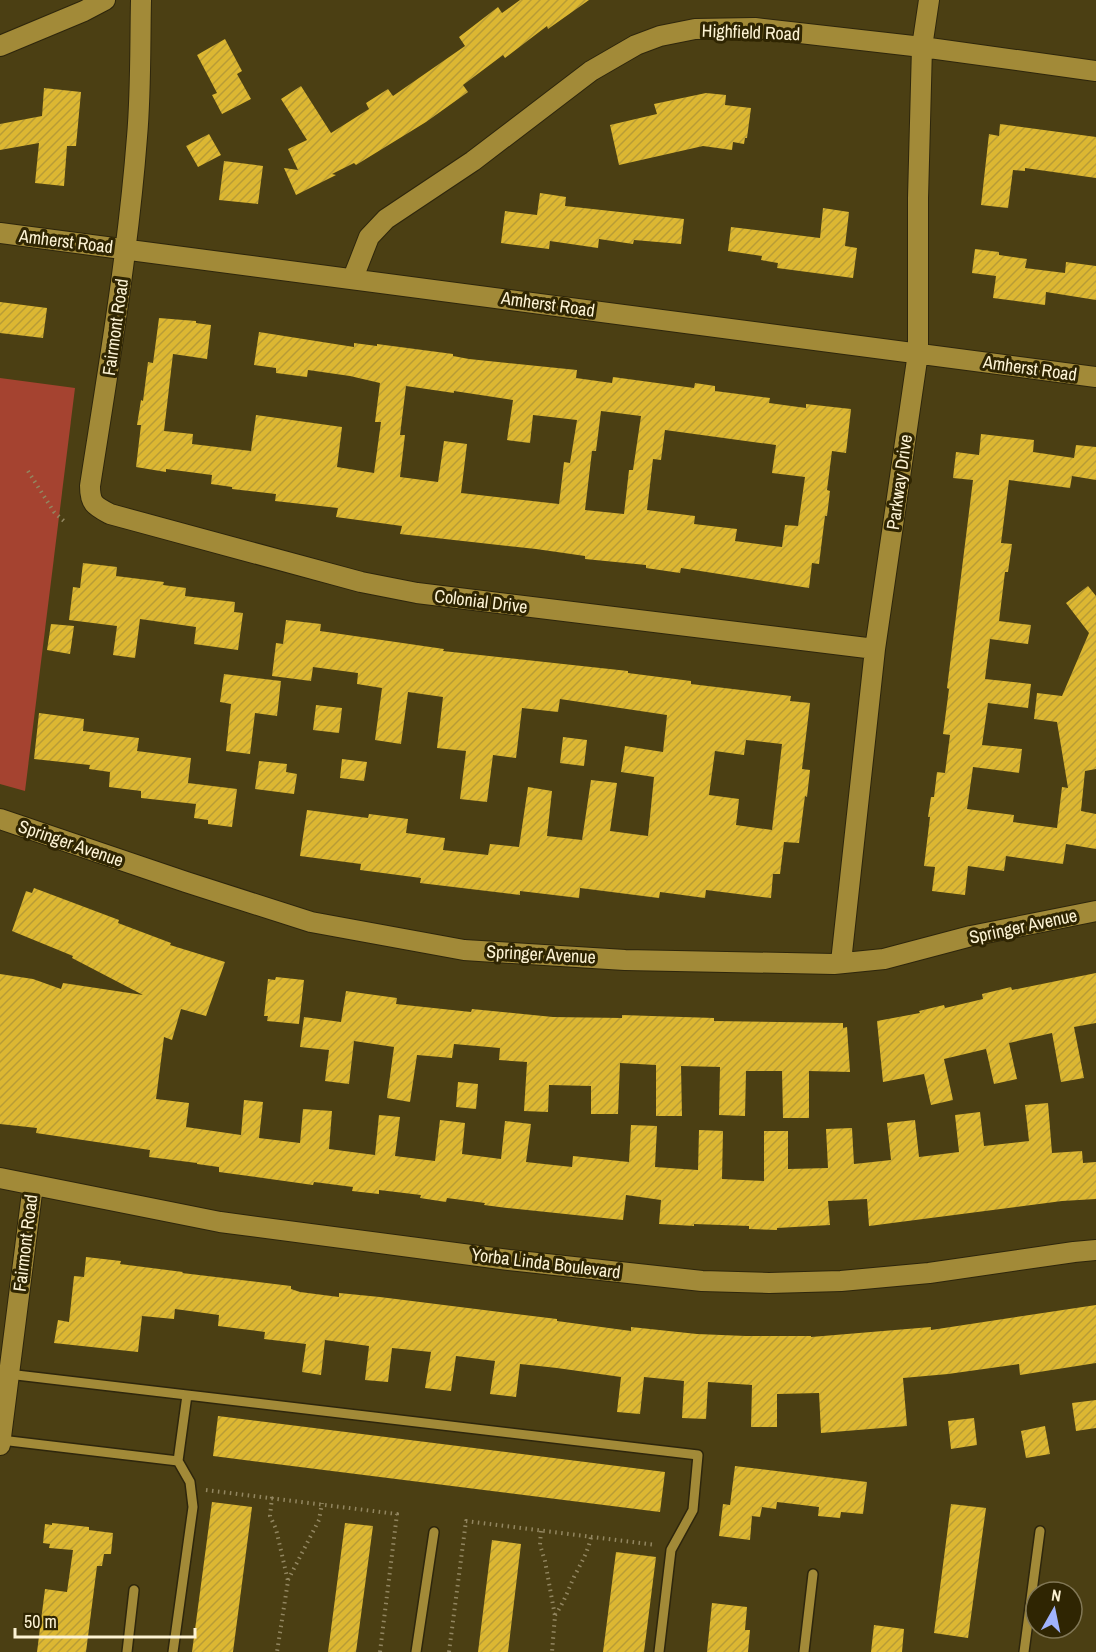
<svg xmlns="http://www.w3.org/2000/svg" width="1096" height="1652" viewBox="0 0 1096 1652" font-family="'Archivo Narrow',sans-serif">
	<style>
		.park { fill: #a54330 }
		.building { fill: url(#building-hatch); fill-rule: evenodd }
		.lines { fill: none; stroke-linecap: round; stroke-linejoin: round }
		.service-casing { stroke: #2e260c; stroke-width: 12 }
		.minor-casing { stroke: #2e260c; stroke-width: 22 }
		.path { stroke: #928660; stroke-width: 4; stroke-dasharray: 1.5 4.5; stroke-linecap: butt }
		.service { stroke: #a28a38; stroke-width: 9 }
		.minor { stroke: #a28a38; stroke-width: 20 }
		.labels { text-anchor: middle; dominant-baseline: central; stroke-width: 6; stroke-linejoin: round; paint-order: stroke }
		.street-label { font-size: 18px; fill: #fdf3d4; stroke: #2f2502 }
	</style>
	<defs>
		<pattern id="building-hatch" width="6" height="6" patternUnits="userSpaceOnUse" patternTransform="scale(1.5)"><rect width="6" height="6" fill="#dcb732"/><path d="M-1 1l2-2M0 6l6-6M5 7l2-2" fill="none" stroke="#b89c36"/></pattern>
	</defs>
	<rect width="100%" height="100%" fill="#4b3f13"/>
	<path class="park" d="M0,378L75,388L25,791L0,784Z"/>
	<path class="building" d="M520,0H589L548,29L547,26L505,58L503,55L463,85L468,92L426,122L356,165L354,163L332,174L336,175L296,195L284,168L298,170L288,149L307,140L281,99L301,86L331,133L369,109L366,103L388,89L393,96L465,46L459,37L498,7L502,13Z
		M225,39L242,71L237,74L251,99L222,114L212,95L217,93L197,55Z
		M44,88L81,92L76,146H67L64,186L35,183L39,143L0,150V124L42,116Z
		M706,93L726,95L725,105L751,108L747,138H745L744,144L733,142L732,150L703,146L619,165L610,125L657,114L654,104Z
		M1000,124L1096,137V178L1025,168V171L1013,170L1008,208L981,205L989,134L999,136Z
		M209,134L221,155L198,167L186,146Z
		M224,161L263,166L258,204L219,200Z
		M540,193L566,197L565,206L684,219L681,244L634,240L633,244L599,239L598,248L550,241L549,249L501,243L505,211L537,215Z
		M823,208L849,212L845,246L857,248L853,278L777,268L778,263L761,260L762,256L728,251L731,227L820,238Z
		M975,249L999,252V255L1027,259L1025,268L1065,273L1066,262L1096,266V300L1046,292L1045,305L993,298L996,276L972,273Z
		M0,302L47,308L43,338L0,333Z
		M159,318L196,321V323L211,325L207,359L173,354L164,431L193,434L192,444L251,451L256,415L342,427L337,467L374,473L381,422H375L380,383L350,376L308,370L307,377L276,373V368L254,365L259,332L354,347V343L377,346V344L453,354V356L469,359L577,370L576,378L612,383L613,377L694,388L695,383L715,386V391L770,398L769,403L806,408V404L851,409L846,453L832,451L827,490L830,491L827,516H825L819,564L812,563L809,588L681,568L680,573L646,568V565L585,559V556L536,549L400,534L402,526L336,517L338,508L275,501L276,494L232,489V487L211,484L212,475L166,469V472L136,467L141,425H137L141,400L143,401L148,362L153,363ZM406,386L454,393V391L513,400L507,440L530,443L533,415L577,420L570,463L564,462L559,504L461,493L467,444L444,441L438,482L400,477L405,435H400ZM601,411L641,416L633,470H629L624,514L585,510L592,451H596ZM665,430L776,445L772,473L805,477L798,526L785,525L782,547L735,541L737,529L694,524L695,516L647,510L653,459L661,460Z
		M981,434L1034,440L1033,452L1074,458L1076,445L1096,447V480L1072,476L1070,488L1009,480L1001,543L1012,544L1008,572H1005L999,621L1031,625L1028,644L990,639L985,679L1031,684L1028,708L988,703L982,745L1022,749L1019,773L973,767L967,809L1014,815L1013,822L1057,828L1062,787L1068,788L1057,722L1034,719L1037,693L1062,696L1089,633L1066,603L1088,586L1096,596V769L1085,771L1081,811L1096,814V849L1066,844L1063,864L1006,856L1004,871L968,866L965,895L932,891L935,867L924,866L930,817H928L931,797H934L937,772L945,773L950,735L943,734L949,689L947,688L973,480L953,478L956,452L979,455Z
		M83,563L117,567L116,576L164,582L163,585L186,588L185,596L235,602L234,612L243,613L238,650L194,644L196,627L140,619L135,658L113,655L117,626L69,620L73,587L80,588Z
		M286,620L321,624L320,631L444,649L443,651L628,671V673L691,681V684L791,696L790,701L810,703L802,769L810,770L807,797L805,796L799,843L784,842L780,874H773L771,898L706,890L705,898L660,892L659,898L580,888L579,898L520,891V895L420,883L421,878L360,870L361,864L300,856L307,810L368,818L369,814L408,819L406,833L445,838L443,850L488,855L490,844L519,847L528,787L552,791L547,836L582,840L591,780L617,783L610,831L648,836L654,777L621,772L625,746L663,752L667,715L560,699L558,712L522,708L516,758L493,755L487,802L460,799L466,751L437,748L443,697L408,692L401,744L375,740L382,688L357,684L358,673L313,667L311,681L272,676L276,643L283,644ZM746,740L782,744L772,830L736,825L739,799L709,795L715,751L744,755Z
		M51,624L74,626L70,654L47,650Z
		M224,674L281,681L277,716L255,713L250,754L226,751L231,704L220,702Z
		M316,705L342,708L339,733L313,730Z
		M39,713L84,719L83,731L139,738L137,751L191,758L188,783L237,789L232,827L208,824V820L194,818L196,804L141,798V791L109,787L110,772L89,769L90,765L34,759Z
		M563,737L587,740L584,766L560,763Z
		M342,759L367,762L364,781L340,778Z
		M259,761L287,764L286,772L297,774L294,794L255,789Z
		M34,888L119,920L118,923L171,943L170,945L225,962L206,1016L181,1009L172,1040L164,1037L156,1099L189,1103L186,1127L241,1135L244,1100L263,1102L259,1138L300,1143L303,1109L332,1111L329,1149L375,1155L379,1115L400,1117L395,1156L435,1161L440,1120L465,1123L462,1154L501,1159L505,1121L531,1124L526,1162L572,1167L573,1156L629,1162L631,1125L657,1126L655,1167L698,1170L699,1130L723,1131L722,1179L764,1181V1131H788V1169L828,1168L826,1129L852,1128L854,1164L891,1160L887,1123L915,1120L919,1157L959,1152L955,1115L980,1112L984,1146L1029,1141L1025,1105L1048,1103L1052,1153L1082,1151L1083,1163L1096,1162V1199L1062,1201L869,1226L867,1199L828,1201L830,1225L777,1228V1230L749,1229V1226L694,1224V1226L659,1224L661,1200L626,1195L623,1220L507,1208L484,1205L485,1203L447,1198L446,1202L420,1198L421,1195L379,1190V1194L352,1191L353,1187L314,1182L313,1185L219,1172V1167L197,1164V1163L149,1157L150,1150L36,1133L37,1128L0,1124V974L33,979L61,989L63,983L143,995L72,958L73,956L12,931L26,891L32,893Z
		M1096,973V1023L1074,1027L1084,1078L1061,1082L1052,1033L1009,1043L1017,1079L994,1084L986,1049L944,1059L953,1100L931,1105L924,1074L883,1082L877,1021L920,1013L919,1011L944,1005L945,1008L983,999L982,994L1011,987L1012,990Z
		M276,977L304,980L299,1024L267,1021L268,1016H264L268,979L275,980Z
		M346,991L397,998L396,1004L471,1012L472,1009L553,1017L622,1018V1015L652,1016L714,1018V1021L843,1023V1028L847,1027L850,1072L809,1071V1118H783L782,1071H746L745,1116L719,1115L720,1067L681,1066L682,1116H656V1065L620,1063L618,1114H591V1086L549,1085L548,1112L524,1111L527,1062L499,1060L500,1048L454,1044L452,1058L417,1055L410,1102L387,1098L394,1047L354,1041L349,1084L325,1081L329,1050L300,1047L304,1017L341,1022Z
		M458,1082L478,1084L476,1109L456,1107Z
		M86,1257L121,1261L120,1264L183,1272L182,1273L291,1286V1289L300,1292L339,1297V1293L380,1297L557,1319V1321L631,1331V1327L697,1334L746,1336H811V1337L931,1327V1330L1096,1305V1363L1020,1375L1019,1364L948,1374L903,1378L907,1426L821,1433L819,1393L777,1394V1427H751L752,1385L708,1382L706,1419L682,1418L684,1381L644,1377L640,1414L617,1412L621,1377L557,1368L520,1364L516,1397L490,1394L495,1361L456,1356L451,1391L425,1388L431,1352L392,1348L388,1382L365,1380L369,1346L325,1340L321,1375L302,1372L306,1344L264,1339L265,1332L218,1326L219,1315L175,1309L174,1319L142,1316L138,1352L54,1343L58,1320L69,1322L74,1276L84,1277Z
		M1096,1400V1428L1076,1431L1072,1403Z
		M218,1416L665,1472L660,1512L213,1456Z
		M974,1418L977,1445L951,1449L948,1421Z
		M1045,1426L1050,1454L1026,1458L1021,1431Z
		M735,1466L867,1482L863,1514L841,1512L840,1518L818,1516L819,1507L777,1502L776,1509L762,1507L760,1517L752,1516L750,1540L719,1536L723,1504L730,1505Z
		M212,1502L252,1507L233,1652H192Z
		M951,1504L986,1508L968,1638L934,1633Z
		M52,1523L89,1527V1530L113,1533L111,1554H104L102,1566H97L86,1652H37L45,1589L67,1592L73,1550L49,1548L50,1544L43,1543L45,1524L52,1525Z
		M345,1523L373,1526L356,1652H328Z
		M492,1540L521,1544L508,1652H478Z
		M616,1552L656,1557L644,1652H603Z
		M712,1603L747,1607L745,1630H750L748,1652H707Z
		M874,1625L904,1629L902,1652H871Z"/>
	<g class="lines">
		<g class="service-casing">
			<path id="service" d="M8,1374L187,1395
				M1,1440L178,1461
				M127,1652L134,1590
				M173,1652L193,1507L190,1482L178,1461L187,1395L698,1455L693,1510L671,1550L659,1652
				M416,1652L434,1532
				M804,1652L813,1574
				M1024,1652L1040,1531"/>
		</g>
		<g class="minor-casing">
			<path id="minor" d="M141,0C140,46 141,92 137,137C128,254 108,370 90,486C90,504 95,506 110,514L361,582L417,593L875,649
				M0,46L84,11L105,0
				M0,233L1096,377
				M353,278L369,237L386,219L473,161L591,71L636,45L660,36L695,29L755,28L922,47L1096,71
				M0,819L186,882L311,922L464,950L625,960L834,964L884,959L971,936L1096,911
				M841,962L875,649L918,353V198L922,47L929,0
				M0,1178L220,1222L509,1260L702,1281L769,1283L841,1281L929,1273L1074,1252L1096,1250
				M0,1445L33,1185"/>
		</g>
		<path class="path" d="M28,471L54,512L65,522
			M206,1490L397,1514L380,1652
			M272,1497L270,1516L276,1529L288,1581L277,1652
			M541,1531L540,1545L545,1561L555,1616L552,1652
			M288,1580L319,1520L322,1503
			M555,1615C564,1603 568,1590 574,1577C581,1563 588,1552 591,1537
			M449,1652L466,1521L656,1545"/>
		<use href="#service" class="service"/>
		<use href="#minor" class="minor"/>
	</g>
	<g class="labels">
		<g class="street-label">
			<text transform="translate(751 32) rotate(2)">Highfield Road</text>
			<text transform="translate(66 241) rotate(7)">Amherst Road</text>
			<text transform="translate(548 304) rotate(8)">Amherst Road</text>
			<text transform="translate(115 327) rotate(-82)">Fairmont Road</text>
			<text transform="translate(1030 368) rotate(8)">Amherst Road</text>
			<text transform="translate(899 482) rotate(-82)">Parkway Drive</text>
			<text transform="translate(481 601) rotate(7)">Colonial Drive</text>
			<text transform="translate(71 843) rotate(19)">Springer Avenue</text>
			<text transform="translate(1023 926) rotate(-12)">Springer Avenue</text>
			<text transform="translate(541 954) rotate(3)">Springer Avenue</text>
			<text transform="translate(25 1243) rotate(-83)">Fairmont Road</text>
			<text transform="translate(546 1263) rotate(7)">Yorba Linda Boulevard</text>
		</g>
	</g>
	<g transform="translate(1054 1610) rotate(9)"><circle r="28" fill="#2f2502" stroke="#817756" stroke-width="1.5"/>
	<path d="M0-4.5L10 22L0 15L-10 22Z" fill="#a0b3fd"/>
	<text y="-9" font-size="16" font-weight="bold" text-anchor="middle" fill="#fdf3d4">N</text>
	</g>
	<path d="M15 1628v9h180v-9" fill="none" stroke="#fdf3d4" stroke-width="3"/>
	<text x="24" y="1628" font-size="18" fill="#fdf3d4" stroke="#2f2502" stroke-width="4.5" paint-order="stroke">50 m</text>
</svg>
